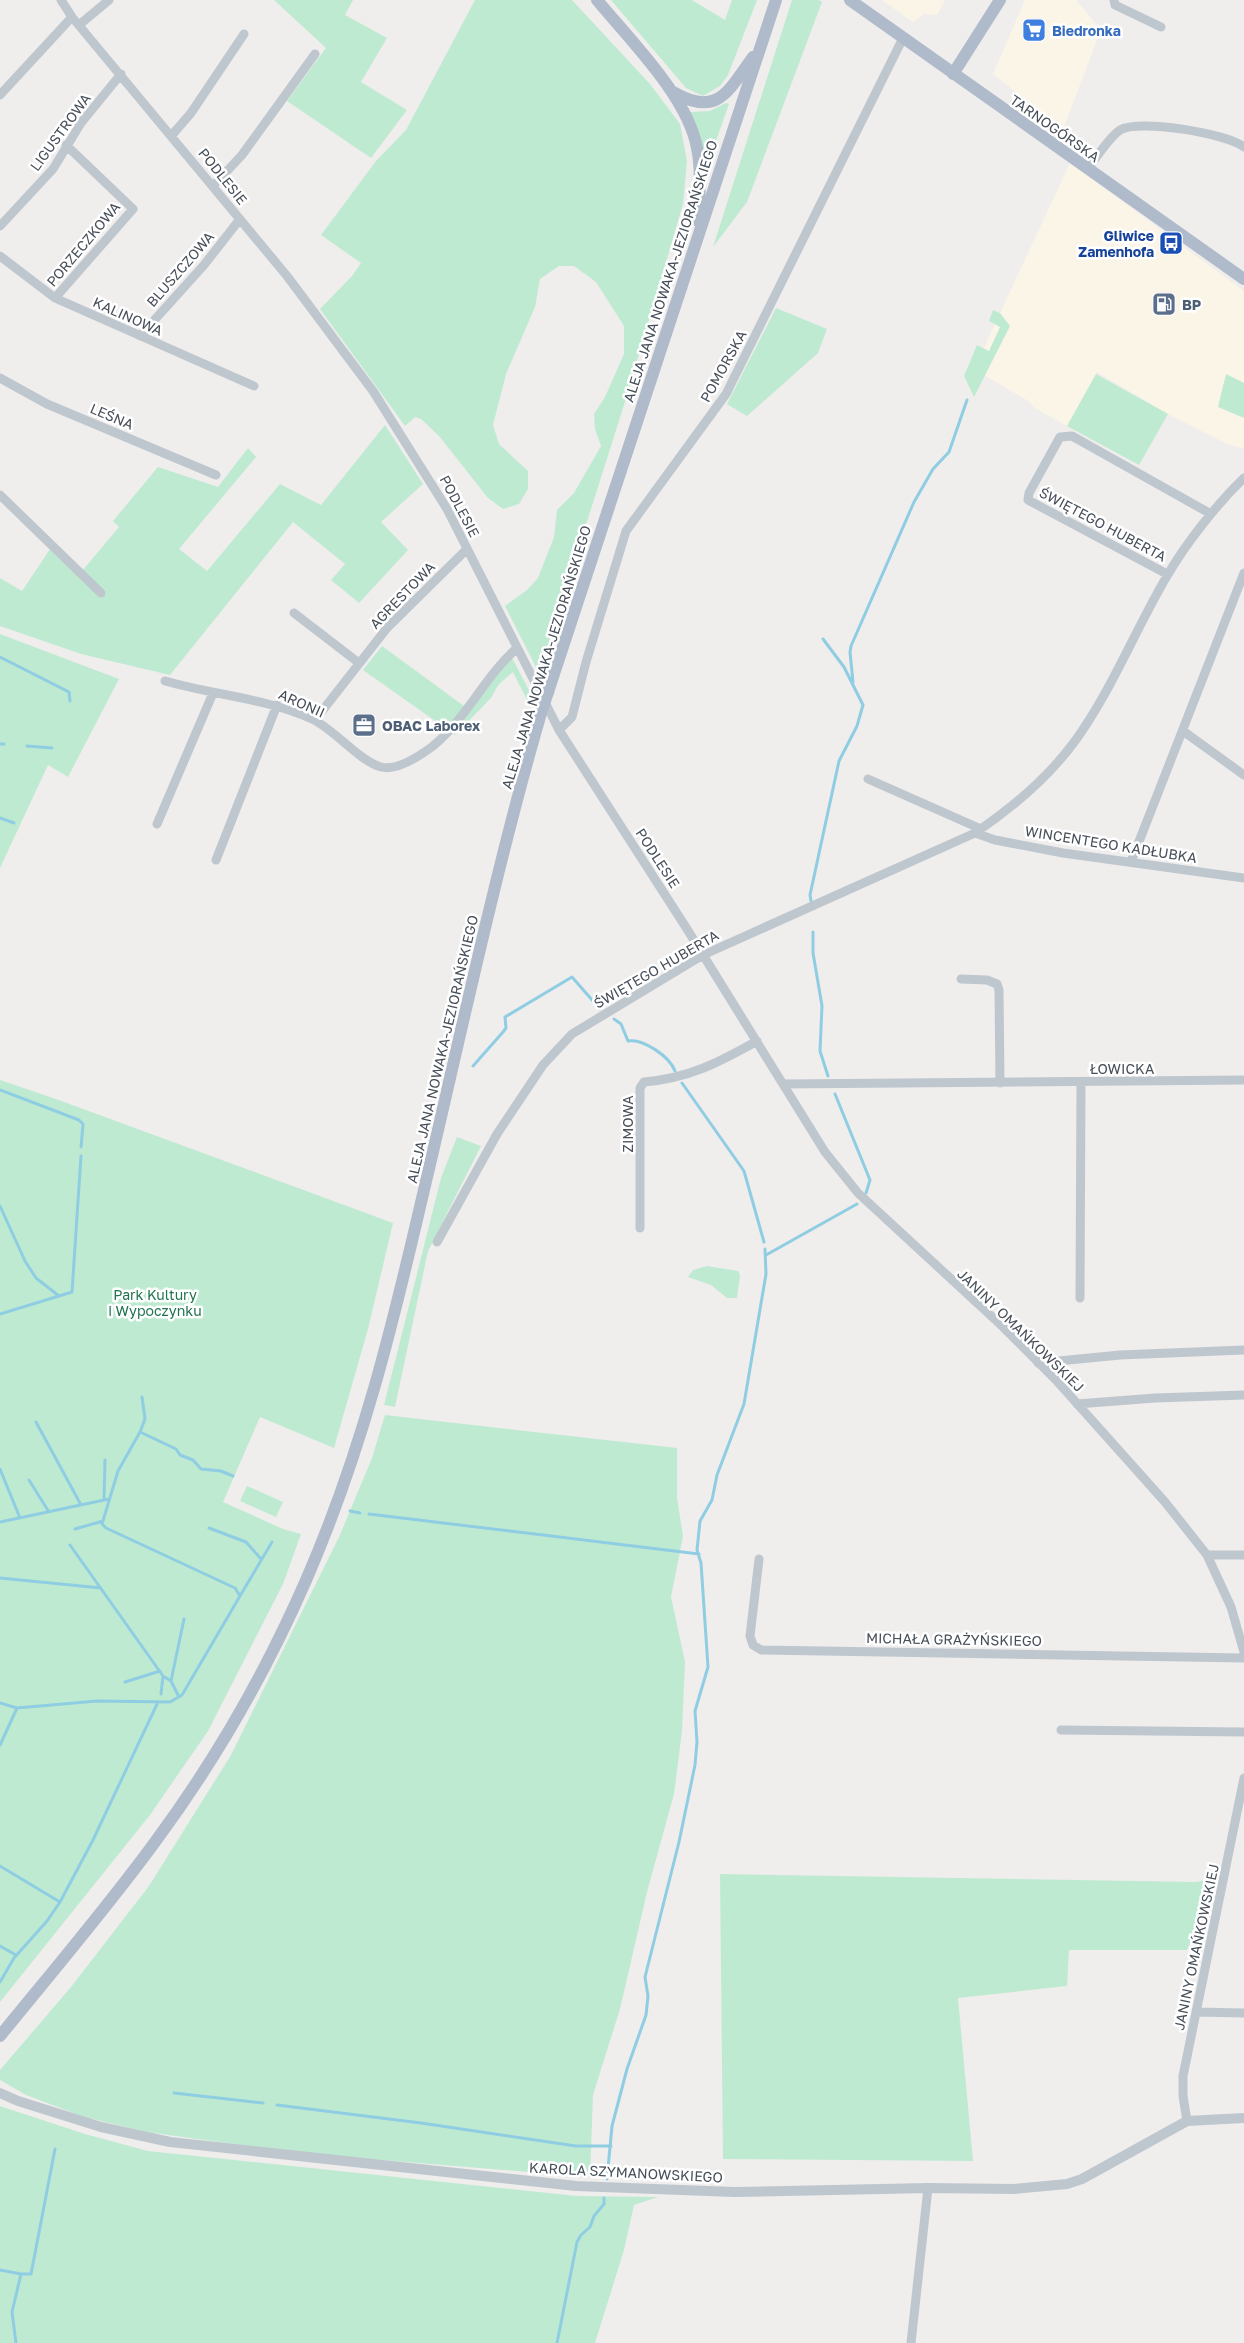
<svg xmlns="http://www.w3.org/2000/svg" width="1244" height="2343" viewBox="0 0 1244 2343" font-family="'Golos Text',sans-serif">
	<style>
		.commercial { fill: #faf5e7 }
		.green { fill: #bfead2 }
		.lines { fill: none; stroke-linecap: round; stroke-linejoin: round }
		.stream { stroke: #8fcde3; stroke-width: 3 }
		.minor { stroke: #bfc7ce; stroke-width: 9 }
		.tertiary { stroke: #bfc7ce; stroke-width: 10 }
		.primary { stroke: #afbbca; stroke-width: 12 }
		.primary-bridge { stroke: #afbbca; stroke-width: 12 }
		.labels { text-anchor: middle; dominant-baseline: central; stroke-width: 5; stroke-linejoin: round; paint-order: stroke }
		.shop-label { font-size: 14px; font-weight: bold; fill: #366cbe; stroke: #fff; text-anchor: start }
		.street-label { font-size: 14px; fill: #474f59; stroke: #fff }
		.transit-label { font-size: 14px; font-weight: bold; fill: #164399; stroke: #fff; text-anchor: end }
		.service-label { font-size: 14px; font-weight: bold; fill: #4e5e75; stroke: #fff; text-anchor: start }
		.park-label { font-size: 14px; fill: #1f734e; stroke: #fff }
	</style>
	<rect width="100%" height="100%" fill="#f0eded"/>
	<path class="commercial" d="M882,0H945L937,15L924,14L913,22Z
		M1025,0H1076L1101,30L1063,129L993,74Z
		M1070,163L1244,291V449L1227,444L1168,414L1097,372L1067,426L1033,407L1030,402L974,369Z"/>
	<path class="green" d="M274,0H353L345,15L387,38L361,82L407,110L371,158L287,101L326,48Z
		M475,0H572L650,84L680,124L687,161L683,204L624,405L539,673L505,606L527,590L538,578L554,537L557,510L574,493L601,446L595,429L594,414L605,397L624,354V326L596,282L574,266H559L540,279L535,307L506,374L493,425L499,444L528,471V489L519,504L503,509L488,498L439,436L421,419L415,417L405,426L320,309L352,276L361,263L321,235L376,161L406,130Z
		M611,0H692L725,20L732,0H757L728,75L720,86L703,96L686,88Z
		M792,0H819L822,2L747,202L713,247Z
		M726,103L729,104L706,169L701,139L690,112L710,111Z
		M776,308L827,329L818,353L747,416L727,404Z
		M993,310L1000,313L1010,326L974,397L964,376L977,345L989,351L1000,327L989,321Z
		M1096,374L1168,414L1139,465L1067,426Z
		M1226,374L1244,383V418L1218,407Z
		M385,425L423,484L381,522L408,550L359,603L331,580L345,564L293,522L170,675L81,654L0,626V578L22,591L50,549L82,571L119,527L113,521L158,467L218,487L248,448L256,457L179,549L207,571L280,484L321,505Z
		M0,634L119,679L68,777L48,765L0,868Z
		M382,646L464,706L508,650L533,698L528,702L513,672L499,684L491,698L455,735L363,670Z
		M0,1080L56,1099L393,1223L368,1329L334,1448L260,1417L223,1502L283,1529L301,1534L283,1584L208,1731L150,1815L0,2002Z
		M457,1137L481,1146L428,1251L395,1407L384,1405L441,1178Z
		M707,1266L738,1271L740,1275L737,1298H727L711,1285L688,1277L693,1270Z
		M385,1415L677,1448V1498L683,1536L671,1597L685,1662L682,1731L674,1794L647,1892L620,2009L593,2095L590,2177L296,2153L147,2132L84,2117L26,2095L0,2080V2070L71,1987L149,1886L231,1755L339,1537L372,1458Z
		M247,1486L283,1502L276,1517L240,1501Z
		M720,1874L1195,1882L1216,1879L1187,1950H1069L1067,1986L958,1998L973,2161L723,2159Z
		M0,2106L85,2134L148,2151L577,2196L658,2197L634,2205L624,2250L595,2343H0Z"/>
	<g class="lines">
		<path class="stream" d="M0,657L69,692L70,701
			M853,682L850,652L851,646L914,502L933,469L949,452L967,400
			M0,744H4
			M27,746L52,748
			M0,818L14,823
			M811,901L810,895L839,761L857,726L863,705L844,667L823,639
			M813,932V953L822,1006L820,1051L828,1076
			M614,1019L621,1024L628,1041C643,1038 670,1057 675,1071
			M473,1066L503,1032L506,1028L505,1017L572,977L600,1009
			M682,1083L744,1171L764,1242
			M0,1090L79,1120L83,1124L81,1147
			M835,1094L870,1180L866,1193
			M0,1206L25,1261L36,1278L59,1296
			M766,1255L857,1204
			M0,1314L72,1292L81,1156
			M36,1422L81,1505
			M140,1432L176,1449L180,1455L193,1460L201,1469L221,1471L233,1476
			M0,1469L20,1518
			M29,1480L49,1512
			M104,1500L105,1460
			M350,1511L360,1513
			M369,1514L699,1554
			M0,1522L109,1499
			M209,1528L246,1542L261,1559
			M75,1529L103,1521
			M70,1545L163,1676L171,1681L179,1697
			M0,1578L101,1588
			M240,1596L272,1542
			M171,1681L184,1619
			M125,1682L160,1671
			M161,1694L163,1676
			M0,1703L17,1708
			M0,1745L17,1708L97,1701L170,1702L182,1695L240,1596L235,1588L106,1528L102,1524L118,1471L140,1432L145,1419L142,1397
			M0,1866L60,1902
			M0,1946L16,1955
			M0,1982L14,1958L47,1921L60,1902L93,1840L158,1702
			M174,2093L263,2103
			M277,2105L421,2123L576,2146H611
			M607,2179L612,2126L627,2069L646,2015L648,1996L645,1977L679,1842L695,1765L697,1742L695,1711L708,1667L701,1563L697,1550L700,1521L712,1500L717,1475L744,1404L766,1274L765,1249
			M0,2270L21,2274
			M16,2343L12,2312L21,2274H31L55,2149
			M557,2343L577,2242L581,2235L590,2227L594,2216L604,2204V2198"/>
		<path class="minor" d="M61,0L72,17L287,276L373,391L447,509L559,730L687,929L825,1152L858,1193L1001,1325L1056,1380L1165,1502L1207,1555L1231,1607L1244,1652
			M1114,0L1115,5L1161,27
			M79,25L109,0
			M0,95L72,17
			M172,135L191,113L244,34
			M1087,169C1098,157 1107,139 1120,130C1139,119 1226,133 1244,147
			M213,186L242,155L315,54
			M0,226L53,169L81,123L121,74
			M0,256L55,298L254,386
			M55,298L133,209L66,145
			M140,336L204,265L240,219
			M0,378L47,404L216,475
			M0,495L101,593
			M1167,574L1028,500L1029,493L1060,437L1072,436L1211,514
			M294,613L359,663
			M165,681C214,695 265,698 312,719C334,729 359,761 381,767C397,771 421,755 433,746C467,718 485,676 517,648
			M315,720L387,628L467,549
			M559,730L572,717L586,662L626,531L726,394L903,38
			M1183,731L1244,775
			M868,779L981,829
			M157,824L213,693
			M975,833L995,840L1063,853L1244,878
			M216,860L277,705
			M1131,862L1244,573
			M961,979L987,980L997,984L999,990L1000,1083
			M783,1084L1244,1080
			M640,1228V1088L644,1082C689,1078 718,1063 757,1041
			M437,1242L497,1134L543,1065L572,1034L703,955L975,833C1012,808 1048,778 1075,741C1112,690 1135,630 1167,576C1186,543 1217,504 1244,478
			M1080,1298L1081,1082
			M1038,1363L1120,1355L1244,1350
			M1077,1404L1155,1398L1244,1395
			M1207,1555H1244
			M759,1559L750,1636L753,1645L761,1650L1244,1658
			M1061,1730L1244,1732
			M1196,2012L1244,2013
			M1187,2121L1183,2096V2076L1244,1778
			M911,2343L928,2188"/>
		<path class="tertiary" d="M0,2093L18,2101L101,2127L170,2142L576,2186L734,2192L928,2188L1014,2189L1067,2184L1082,2179L1187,2121L1244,2118"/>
		<path class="primary" d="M597,0C630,40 688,97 697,148C702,172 699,197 698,221
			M850,0L1244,279
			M953,74L1000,0
			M673,92C718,118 728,91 753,57
			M548,692L776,0
			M0,2036C52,1972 106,1909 155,1842C215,1761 267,1670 307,1578C362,1451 392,1328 423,1194C461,1034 495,872 541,713"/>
		<path class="primary-bridge" d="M541,713L548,692"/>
	</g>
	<defs>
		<g id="supermarket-square" transform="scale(1.25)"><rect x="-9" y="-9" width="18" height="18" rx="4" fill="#3f7fe0" stroke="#fff"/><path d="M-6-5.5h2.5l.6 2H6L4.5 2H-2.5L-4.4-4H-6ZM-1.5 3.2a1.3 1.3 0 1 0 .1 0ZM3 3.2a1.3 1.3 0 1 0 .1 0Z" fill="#fff"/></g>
		<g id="bus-square" transform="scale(1.25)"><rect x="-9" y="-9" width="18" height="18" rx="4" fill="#1a4fb4" stroke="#fff"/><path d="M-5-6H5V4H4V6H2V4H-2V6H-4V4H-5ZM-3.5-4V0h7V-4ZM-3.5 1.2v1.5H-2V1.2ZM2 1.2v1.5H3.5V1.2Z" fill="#fff"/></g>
		<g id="fuel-square" transform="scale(1.25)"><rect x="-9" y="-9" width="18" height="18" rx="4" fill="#5c6f8a" stroke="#fff"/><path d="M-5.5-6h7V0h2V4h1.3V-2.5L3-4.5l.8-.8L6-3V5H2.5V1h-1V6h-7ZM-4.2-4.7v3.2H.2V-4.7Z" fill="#fff"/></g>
		<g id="office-square" transform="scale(1.25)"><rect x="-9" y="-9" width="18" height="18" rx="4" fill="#5c6f8a" stroke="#fff"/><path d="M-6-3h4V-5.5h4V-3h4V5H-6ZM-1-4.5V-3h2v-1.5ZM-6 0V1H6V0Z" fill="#fff"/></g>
	</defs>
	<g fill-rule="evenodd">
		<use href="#supermarket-square" x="1034" y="30"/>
		<use href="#bus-square" x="1171" y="243"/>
		<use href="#fuel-square" x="1164" y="304"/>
		<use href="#office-square" x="364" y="725"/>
	</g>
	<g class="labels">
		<g class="shop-label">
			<text x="1052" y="30">Biedronka</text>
		</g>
		<g class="street-label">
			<text transform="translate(1055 128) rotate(35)">TARNOGÓRSKA</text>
			<text transform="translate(60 132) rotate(-54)">LIGUSTROWA</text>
			<text transform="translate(223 176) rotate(51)">PODLESIE</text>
			<text transform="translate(83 244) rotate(-50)">PORZECZKOWA</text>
			<text transform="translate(180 269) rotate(-49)">BLUSZCZOWA</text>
			<text transform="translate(670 271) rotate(-72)">ALEJA JANA NOWAKA-JEZIORAŃSKIEGO</text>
			<text transform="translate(128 316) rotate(24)">KALINOWA</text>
			<text transform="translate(723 366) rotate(-61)">POMORSKA</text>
			<text transform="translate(112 416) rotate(23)">LEŚNA</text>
			<text transform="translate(460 506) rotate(62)">PODLESIE</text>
			<text transform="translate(1103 524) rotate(28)">ŚWIĘTEGO HUBERTA</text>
			<text transform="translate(402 595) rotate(-46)">AGRESTOWA</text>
			<text transform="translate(546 657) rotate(-73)">ALEJA JANA NOWAKA-JEZIORAŃSKIEGO</text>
			<text transform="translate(302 703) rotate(24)">ARONII</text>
			<text transform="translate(1111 844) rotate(9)">WINCENTEGO KADŁUBKA</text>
			<text transform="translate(658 858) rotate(57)">PODLESIE</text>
			<text transform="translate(656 969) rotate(-30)">ŚWIĘTEGO HUBERTA</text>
			<text transform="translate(442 1049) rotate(-77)">ALEJA JANA NOWAKA-JEZIORAŃSKIEGO</text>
			<text x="1122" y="1068">ŁOWICKA</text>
			<text transform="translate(627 1124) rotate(-90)">ZIMOWA</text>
			<text transform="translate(1021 1330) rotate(44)">JANINY OMAŃKOWSKIEJ</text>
			<text transform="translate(954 1639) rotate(1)">MICHAŁA GRAŻYŃSKIEGO</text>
			<text transform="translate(1196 1947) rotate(-78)">JANINY OMAŃKOWSKIEJ</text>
			<text transform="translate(626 2172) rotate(3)">KAROLA SZYMANOWSKIEGO</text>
		</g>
		<g class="transit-label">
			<text x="1154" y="235">Gliwice<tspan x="1154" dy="16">Zamenhofa</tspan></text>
		</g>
		<g class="service-label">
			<text x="1182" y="304">BP</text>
			<text x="382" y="725">OBAC Laborex</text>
		</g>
		<g class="park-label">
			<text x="155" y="1294">Park Kultury<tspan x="155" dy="16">i Wypoczynku</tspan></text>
		</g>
	</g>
</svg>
